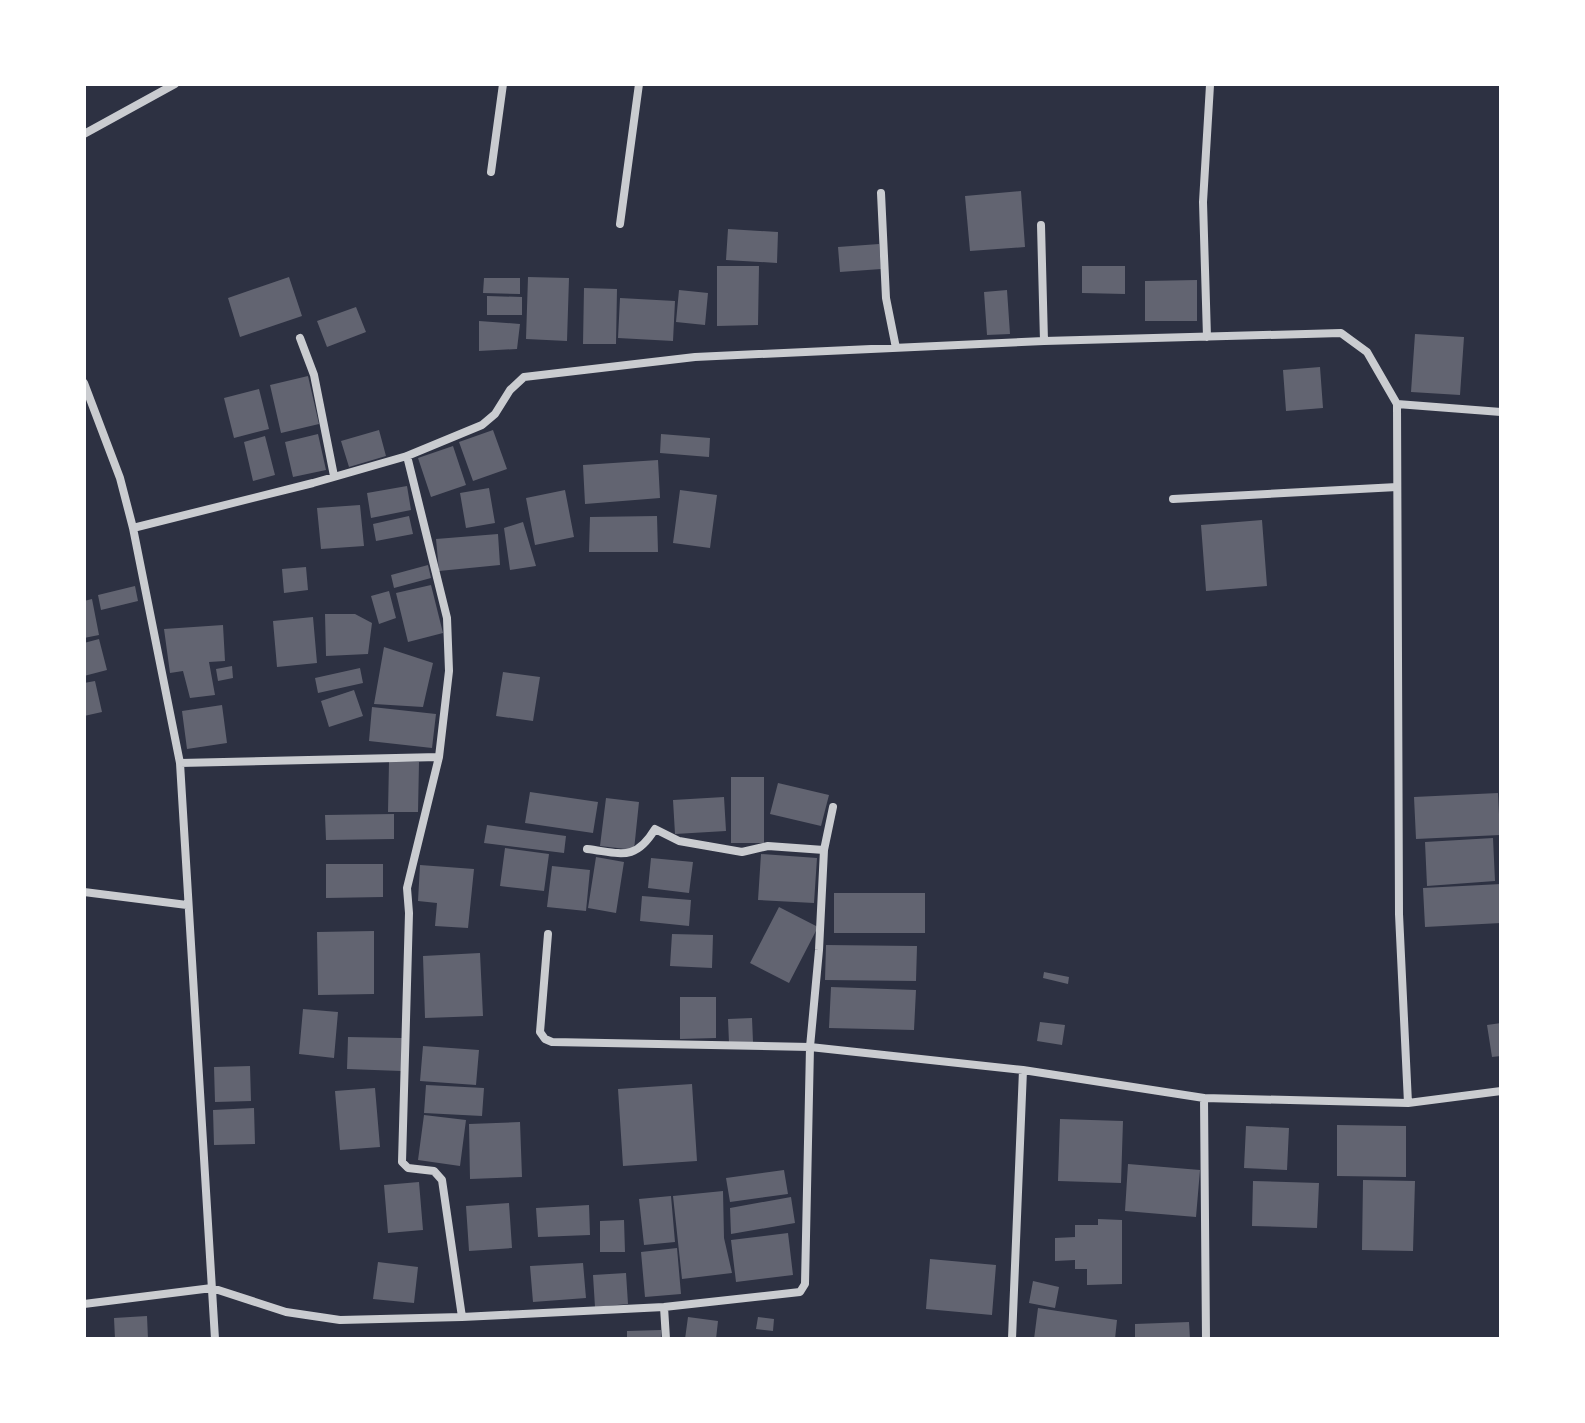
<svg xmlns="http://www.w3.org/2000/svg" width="1585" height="1423" viewBox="0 0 1585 1423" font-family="'PT Sans',sans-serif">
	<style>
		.building { fill: #626471 }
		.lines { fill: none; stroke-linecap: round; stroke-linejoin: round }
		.minor { stroke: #caccd0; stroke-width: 8 }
	</style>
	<rect width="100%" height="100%" fill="#2d3142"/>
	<path class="building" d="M1021,191L1025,247L970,251L965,196Z
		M728,229L778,232L777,263L726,260Z
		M879,244L881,269L840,272L838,247Z
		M717,266H759L758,325L717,326Z
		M1082,266H1125V294L1082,293Z
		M289,277L302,316L240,337L228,298Z
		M528,277L569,278L567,341L526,339Z
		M484,278H520V294L483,293Z
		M1197,280V321H1145V281Z
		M584,288L617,289L616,344H583Z
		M679,290L708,293L705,325L676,322Z
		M1007,290L1010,334L987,335L984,292Z
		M487,296L522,297V315H487Z
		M620,298L675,301L673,341L618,338Z
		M356,307L366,332L327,347L317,321Z
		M479,321L520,324L517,349L479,351Z
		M1415,334L1464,337L1460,395L1411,392Z
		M1320,367L1323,408L1286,411L1283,370Z
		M308,376L319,424L281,433L270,385Z
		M259,389L269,429L234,438L224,398Z
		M379,430L386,456L349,467L341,441Z
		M493,430L507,469L473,481L459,442Z
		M318,434L326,470L293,477L285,442Z
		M661,434L710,438L709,457L660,453Z
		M265,436L275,475L253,481L244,442Z
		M453,446L466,485L431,497L418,458Z
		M658,460L660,498L585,504L583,465Z
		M407,486L411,510L371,518L367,493Z
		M489,488L495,523L466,528L460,493Z
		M565,490L574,537L535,545L526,498Z
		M680,490L717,495L710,548L673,543Z
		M360,505L364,546L321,549L317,508Z
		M409,516L413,534L376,541L373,524Z
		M657,516L658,552H589L590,517Z
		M1262,520L1267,586L1206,591L1201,525Z
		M523,522L536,566L510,570L504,528Z
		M498,534L500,565L439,571L436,539Z
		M428,565L431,578L394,588L391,575Z
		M306,567L308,590L284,593L282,569Z
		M431,585L443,633L408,642L396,593Z
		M135,586L138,601L101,610L98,595Z
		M389,591L396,618L379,624L371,596Z
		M92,599L99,635L84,638V601Z
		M325,614H355L372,623L368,654L326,656Z
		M313,617L317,663L277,667L273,621Z
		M223,625L225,661L209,662L215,695L190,698L183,671L170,673L164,629Z
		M99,639L107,670L84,676V643Z
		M384,647L433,663L423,707L374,704Z
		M232,666L233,678L218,681L216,669Z
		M360,668L363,683L318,693L315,678Z
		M503,672L540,677L533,721L496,716Z
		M95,681L102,712L84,716V683Z
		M354,690L363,716L329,727L321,701Z
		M222,705L227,743L187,749L182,711Z
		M372,707L436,714L432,748L369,741Z
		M389,762H419L418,812H388Z
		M731,777H764V843H731Z
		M778,783L829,795L821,826L770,814Z
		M530,792L598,802L593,833L525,823Z
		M1498,793L1500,835L1416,839L1414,797Z
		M724,797L726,831L675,834L673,800Z
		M606,798L639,802L634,850L600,846Z
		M394,814V839L326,840L325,815Z
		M487,825L566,836L564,853L484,843Z
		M1493,838L1495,881L1427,886L1425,842Z
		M505,848L549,854L544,891L500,886Z
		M761,854L817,858L814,903L758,900Z
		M596,857L624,862L616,913L588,908Z
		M651,858L693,862L689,893L648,888Z
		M326,864H383V897L326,898Z
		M420,865L474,869L468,928L435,926L437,903L418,901Z
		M552,866L590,870L586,911L547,907Z
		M1501,884V923L1425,927L1423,888Z
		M834,893H925V933H834Z
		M642,896L691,900L689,926L640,921Z
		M779,907L818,927L789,983L750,963Z
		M374,931V994L318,995L317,932Z
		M672,934L713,935L712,968L670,966Z
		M826,945L917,946L916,981L825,980Z
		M480,953L483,1016L425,1018L423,956Z
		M1044,972L1069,977L1068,984L1043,978Z
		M831,987L916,990L914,1030L829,1028Z
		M680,997H716V1038L680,1039Z
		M303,1009L338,1012L334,1058L299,1054Z
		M752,1018L753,1042L729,1043L728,1019Z
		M1040,1022L1065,1025L1062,1045L1037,1041Z
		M1501,1023V1056L1492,1057L1487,1025Z
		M348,1037L402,1038L401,1071L347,1069Z
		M423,1046L479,1050L476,1085L420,1081Z
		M250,1066L251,1101L215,1102L214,1067Z
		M692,1084L697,1161L623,1166L618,1089Z
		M426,1085L484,1088L482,1116L424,1113Z
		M375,1088L380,1147L340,1150L335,1091Z
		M254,1108L255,1144L214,1145L213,1110Z
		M424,1115L466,1120L460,1166L418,1160Z
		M1060,1119L1123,1121L1121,1183L1058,1181Z
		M520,1122L522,1177L470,1179L469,1124Z
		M1337,1125L1406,1126V1177L1337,1176Z
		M1246,1126L1289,1128L1287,1170L1244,1168Z
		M1128,1164L1200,1170L1196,1217L1125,1211Z
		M784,1170L788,1194L730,1202L726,1178Z
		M1363,1180L1415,1181L1413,1251L1362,1250Z
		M1253,1181L1319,1183L1317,1228L1252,1226Z
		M419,1182L423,1230L388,1233L384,1185Z
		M723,1191L724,1238L732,1273L682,1279L673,1196Z
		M671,1196L675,1242L644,1245L639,1199Z
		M791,1197L795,1223L731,1234L730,1208Z
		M509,1203L512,1248L469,1251L466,1206Z
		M589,1205L590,1235L538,1237L536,1208Z
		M1098,1219L1122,1220V1284L1087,1285V1269H1075V1260L1055,1261V1238L1075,1237V1225H1098Z
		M624,1220L625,1252H600V1221Z
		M788,1233L793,1275L736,1282L731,1240Z
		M677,1248L681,1294L645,1297L641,1252Z
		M930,1259L996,1265L992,1315L926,1309Z
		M378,1262L418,1267L414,1303L373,1299Z
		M583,1263L586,1298L533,1302L530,1266Z
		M626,1273L628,1304L595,1307L593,1275Z
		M1033,1281L1059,1287L1055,1308L1029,1303Z
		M1038,1308L1117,1320L1115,1339H1034Z
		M147,1316L148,1339H115L114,1318Z
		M688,1317L718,1321L716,1339H685Z
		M758,1317L774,1319L773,1331L756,1329Z
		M1189,1322L1190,1339H1135V1324Z
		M661,1330V1339H627V1331Z"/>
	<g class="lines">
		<path class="minor" d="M84,134L175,84
			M491,172L503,84
			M881,193L886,298L896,348
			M620,224L639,84
			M1041,225L1044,341
			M1207,337L1203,202L1210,85
			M300,338L314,375L334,476
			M84,383L120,478L133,528L180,763L215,1339
			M1397,404L1501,412
			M407,456L447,618L449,671L439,757L407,888L409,913L402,1162L408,1168L434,1171L442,1180L462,1317
			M1173,499L1397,487
			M133,528L313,483L407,456L482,425L495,414L510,390L524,377L695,357L1044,341L1341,333L1367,352L1397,404L1399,914L1408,1103
			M180,763L439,757
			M587,849C621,853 635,862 655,829L679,841L742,852L768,846L824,850
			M84,892L187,905
			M548,934L540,1032L545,1039L552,1042L810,1047L819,950L824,850L833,807
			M84,1304L212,1288L286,1312L340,1320L462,1317L664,1307L800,1292L805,1284L810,1047L1023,1070L1204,1098
			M664,1307L666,1339
			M1012,1339L1023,1070
			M1206,1339L1204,1098L1408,1103L1501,1091"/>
	</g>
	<rect width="1585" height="1423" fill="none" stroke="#ffffff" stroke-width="172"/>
</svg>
